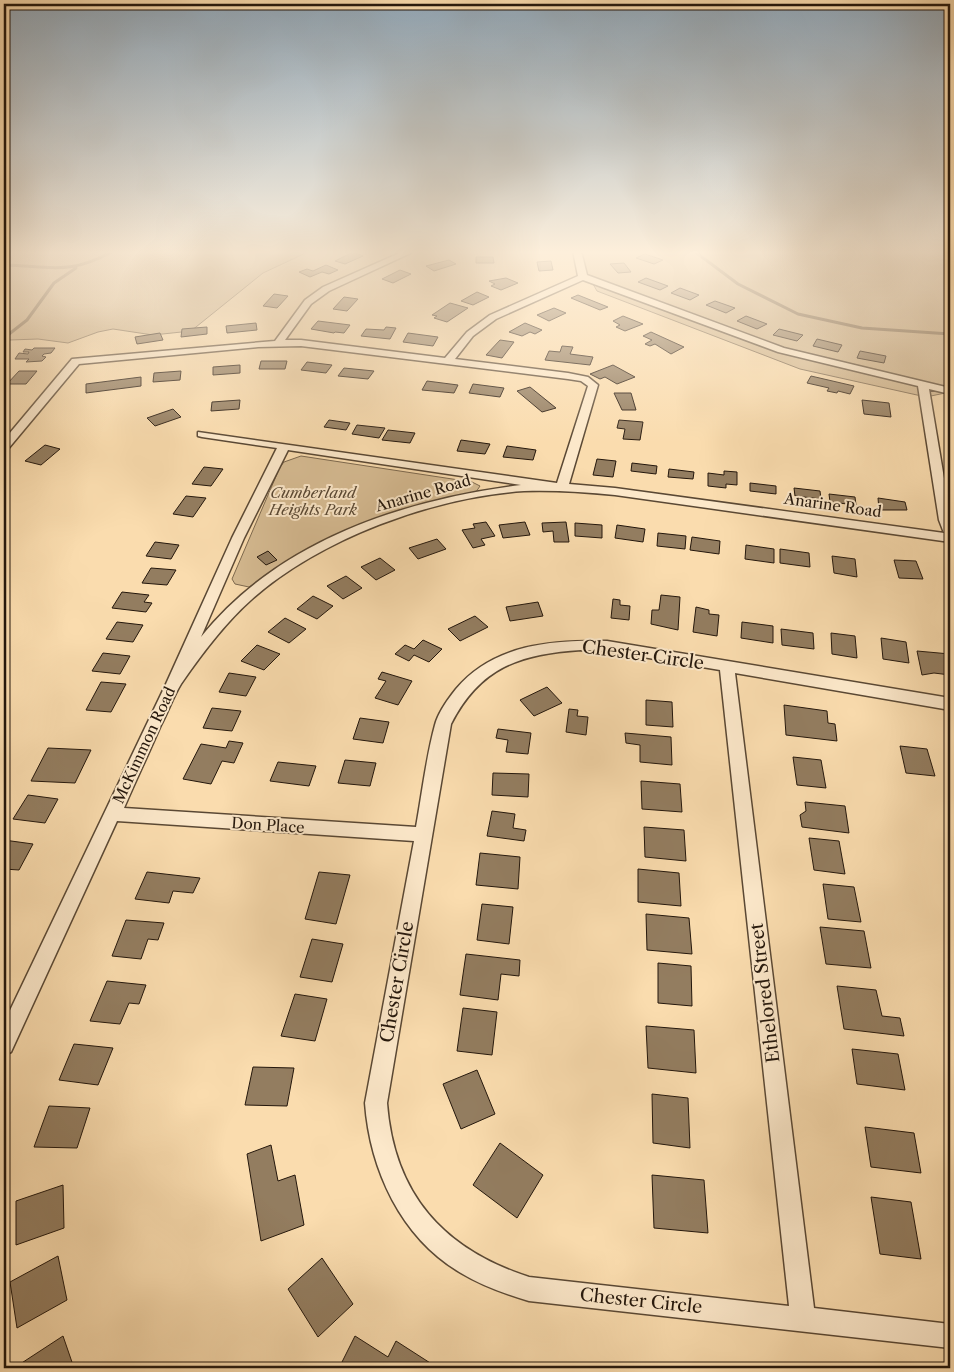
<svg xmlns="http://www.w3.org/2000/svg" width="954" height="1372" viewBox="0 0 954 1372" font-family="'Libre Caslon Text',serif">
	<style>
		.green { fill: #d6bb92; stroke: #7d694f }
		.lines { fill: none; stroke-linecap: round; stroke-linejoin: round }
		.stream { stroke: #79654c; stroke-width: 3 }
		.building { fill: #937d60; stroke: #24170c }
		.street-casing { stroke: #5a4834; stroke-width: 3 }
		.street { fill: #fce8ca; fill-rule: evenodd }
		.labels { text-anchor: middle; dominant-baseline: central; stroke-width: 4; stroke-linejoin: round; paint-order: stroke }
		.park-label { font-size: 15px; font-style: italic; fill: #594834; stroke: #fce8ca }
		.street-label { font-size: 15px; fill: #24170c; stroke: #fce8ca }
		.near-street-label { font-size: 18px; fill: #24170c; stroke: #fce8ca }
	</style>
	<rect width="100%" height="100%" fill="#fadcae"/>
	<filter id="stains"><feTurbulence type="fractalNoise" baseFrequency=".004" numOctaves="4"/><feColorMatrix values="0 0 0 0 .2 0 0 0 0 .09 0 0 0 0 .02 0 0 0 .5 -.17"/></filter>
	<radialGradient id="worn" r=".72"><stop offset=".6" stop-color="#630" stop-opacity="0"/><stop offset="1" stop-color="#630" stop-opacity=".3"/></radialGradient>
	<path class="green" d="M4,251H310L263,273L191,331L153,335L113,329L98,332L68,343L38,339L10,340L4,346Z
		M574,251H950V392L926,397L800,369L597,291Z
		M301,456L472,482L480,486L474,495L386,516L271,573L249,587L235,584L232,579L280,467L284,462Z"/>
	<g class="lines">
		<path class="stream" d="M694,251L738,284L798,314L862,328L950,334
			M4,265C50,266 69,276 113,251
			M4,338L27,320L54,283L76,268"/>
	</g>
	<path class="building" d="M353,252L363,256L345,264L335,261Z
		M645,254L663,260L654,264L636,258Z
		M476,257H493L494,263H476Z
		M449,260L456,264L434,271L426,266Z
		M551,261L553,270L539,271L537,262Z
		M624,263L631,272L618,273L610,264Z
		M326,265L338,270L329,274L322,272L310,277L299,272L307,269L313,271Z
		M400,270L411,274L393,283L382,279Z
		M506,278L518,283L501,290L491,286L495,284L489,281Z
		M646,278L668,286L660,290L638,282Z
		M680,288L699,295L690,300L671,293Z
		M477,292L489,297L473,305L461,301Z
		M274,294L288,296L277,308L263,306Z
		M578,295L608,307L600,310L571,298Z
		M344,297L358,299L347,311L333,309Z
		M715,301L735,308L726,313L706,305Z
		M450,303L468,308L447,322L434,318L437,316L432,315Z
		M554,308L566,313L549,321L537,315Z
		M623,316L643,324L625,331L616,327L620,325L613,321Z
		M746,316L767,324L757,329L737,321Z
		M318,321L350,325L344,333L335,332L334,333L311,329Z
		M256,323L257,330L227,333L226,326Z
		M525,323L542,330L535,334L530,332L522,336L509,332Z
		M207,327V334L181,337L182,329Z
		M386,327L396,328L390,339L361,336L366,329L384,330Z
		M779,329L803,335L797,341L773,335Z
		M651,332L684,347L671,354L655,344L650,346L645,344L652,340L643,336Z
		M160,333L163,340L137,344L135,337Z
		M408,333L438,337L433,346L403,342Z
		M817,339L842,345L838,352L813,346Z
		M500,340L514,342L502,358L486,355Z
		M562,346L573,347L570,354L593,357L590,365L545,360L549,351L560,352Z
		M34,348H55L51,353L44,354L42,356L46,357L42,361L26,362L29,359H15L19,353L28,354L29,352H23L25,349L32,350Z
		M860,351L886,356L884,363L857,358Z
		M261,361H287L285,369H259Z
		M307,362L332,365L326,373L301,370Z
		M240,365V373L213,375V367Z
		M613,365L635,377L617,384L605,377L600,379L590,374Z
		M344,368L374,371L368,379L338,376Z
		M19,371H37L26,384H7Z
		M181,371L180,380L153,382L154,373Z
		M811,376L854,386L850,394L838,391L837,393L827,391L829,388L807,383Z
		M141,377V386L86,393V384Z
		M427,381L458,385L454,393L422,390Z
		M473,384L504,388L500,397L469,393Z
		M530,387L556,408L542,412L517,391Z
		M614,393H631L636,410H622Z
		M240,400L239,409L211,411L212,402Z
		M862,400L889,403L891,417L864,414Z
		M173,409L181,417L155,426L147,418Z
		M329,420L350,423L346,430L324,427Z
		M619,420L643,422L640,440L623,439L625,429L617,428Z
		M357,425L385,428L379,438L352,434Z
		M388,430L415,433L410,443L382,440Z
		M461,440L490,444L485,454L457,451Z
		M45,445L60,449L41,465L25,461Z
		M507,446L536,450L533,460L503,457Z
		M597,459L616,461L613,477L593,475Z
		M632,463L657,466L656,474L631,471Z
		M204,467L223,469L211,486L192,484Z
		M669,469L694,472L693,479L668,477Z
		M724,471L737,472V485L726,484V488L708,486V473L724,475Z
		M750,483L776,486V494L750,491Z
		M794,488L820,491L821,499L795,496Z
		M829,494L855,497L856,505L830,502Z
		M186,496L206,498L193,517L173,514Z
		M878,498L905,502L907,510H879Z
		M486,522L495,536L481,539L485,545L473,548L462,530L475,528L473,524Z
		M525,522L530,535L503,538L499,525Z
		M566,522L569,542H554L553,531L543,532L542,523Z
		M575,523L602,525V538L575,536Z
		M617,525L645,529L643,542L615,538Z
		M658,533L686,536L685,549L657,546Z
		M692,537L720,541L719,554L690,550Z
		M437,539L446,549L418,559L409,548Z
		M155,542L179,545L171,559L146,556Z
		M746,545L774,549V563L745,559Z
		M780,549L809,553L810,567L780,563Z
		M268,551L277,560L266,565L257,557Z
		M832,556L855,559L857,577L834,573Z
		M380,558L395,570L376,580L361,567Z
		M894,560L916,561L923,579L899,578Z
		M151,568L176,570L167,585L142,583Z
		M346,576L362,588L343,599L327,586Z
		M122,592L149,595L144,602L152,603L146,612L112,608Z
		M661,595L680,597L678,630L651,624L652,610H659Z
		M313,596L333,606L317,619L297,609Z
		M613,599L620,600V605L630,606L629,620L611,618Z
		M538,602L543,616L510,621L506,607Z
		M696,607L709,610V614L719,615L717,636L693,632Z
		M475,616L488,627L460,641L448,629Z
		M285,618L306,629L289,643L268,632Z
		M117,622L143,625L133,642L106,639Z
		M742,622L773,626V643L741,638Z
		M781,629L813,633L814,649L782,645Z
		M831,633L855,636L857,658L832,654Z
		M881,638L906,642L909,663L883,659Z
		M423,640L442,649L429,662L414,655L409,661L395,654L405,645L414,649Z
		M257,645L280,654L264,670L241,661Z
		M917,651L950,654V675L934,673L922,675Z
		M103,653L130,656L120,674L92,671Z
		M382,672L412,681L398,705L375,698L386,681L378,679Z
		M229,673L256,677L246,696L219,692Z
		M101,682L126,684L111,712L86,710Z
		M547,687L562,703L534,716L520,700Z
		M646,700L672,702L673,727L646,725Z
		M784,705L827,711L828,723L835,724L837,741L786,735Z
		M212,708L241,711L232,731L203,728Z
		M569,709L578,710L577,716L588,717L586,735L566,732Z
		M360,718L389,722L383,743L353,739Z
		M498,729L531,733L528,754L506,752L508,740L496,738Z
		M625,733L671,737L672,765L640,762V745L626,743Z
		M229,741L243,743L234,763L222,761L211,784L183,779L201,744L226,748Z
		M900,746L927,749L935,776L906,773Z
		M48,748L91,750L75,783L31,781Z
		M793,757L821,760L826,788L797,785Z
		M345,760L376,763L370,786L338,783Z
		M278,762L316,766L309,786L270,781Z
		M493,773L529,774L528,797L492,795Z
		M641,781L680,784L682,812L642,809Z
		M28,795L58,799L45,823L13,819Z
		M805,802L845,806L849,833L802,827L800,815L806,811Z
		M492,811L515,814L513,828L526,830L524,841L487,836Z
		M644,827L684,830L686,861L645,857Z
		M809,838L839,841L845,874L814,870Z
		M4,840L33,844L19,870L4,869Z
		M480,853L520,857L518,889L476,885Z
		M638,869L679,873L681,906L638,902Z
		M147,872L200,878L193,893L173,891L169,903L135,899Z
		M319,872L350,875L336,924L305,919Z
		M823,884L854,887L861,922L828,919Z
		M482,904L513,907L509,944L477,940Z
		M646,914L689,918L692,954L647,950Z
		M126,920L164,923L158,940L148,939L141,959L112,956Z
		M820,927L864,931L871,968L826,964Z
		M312,939L343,944L332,982L300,977Z
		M466,954L520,960L519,976L501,974L498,1000L460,995Z
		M658,963L691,966L692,1006L658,1003Z
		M107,981L146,985L139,1004L129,1003L120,1024L90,1021Z
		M837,986L876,990L882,1016L900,1018L904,1036L844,1029Z
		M295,994L327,999L315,1041L281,1036Z
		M463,1008L497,1012L492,1055L457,1051Z
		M646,1026L694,1030L696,1073L648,1068Z
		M74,1044L113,1048L98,1085L59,1080Z
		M852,1049L898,1054L905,1090L857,1084Z
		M253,1067L294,1068L287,1106L245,1105Z
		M477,1070L495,1114L461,1129L443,1084Z
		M652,1094L688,1098L690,1148L653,1143Z
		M49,1106L90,1108L77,1148L34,1147Z
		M865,1127L914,1133L921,1173L871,1167Z
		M500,1143L543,1175L517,1218L473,1185Z
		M271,1145L278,1181L295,1175L304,1225L261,1241L247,1154Z
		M652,1175L704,1180L708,1233L654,1228Z
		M63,1185L64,1228L16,1245V1201Z
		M871,1197L911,1202L921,1259L880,1254Z
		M58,1256L67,1300L17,1328L10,1282Z
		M322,1258L353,1304L318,1337L288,1289Z
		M63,1336L74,1368H14Z
		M355,1336L388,1357L396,1341L438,1368H339Z"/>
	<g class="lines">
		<g class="street-casing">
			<path id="street" d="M404,251H415L329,291L311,304L285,340H301L445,358L467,332L490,315L578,276L573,251H581L587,275L784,348L950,388V394L929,389L950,514V542L615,495C585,492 555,490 524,491C433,497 319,539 251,600C224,624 201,655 181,684C173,697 168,712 161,725C149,753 136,780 124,808L416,827C422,794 426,758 435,725C438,713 448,699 456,689C494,644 552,640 607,641L950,698V710L735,673L814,1308L950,1324V1348L529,1301C505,1294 483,1286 461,1273C401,1238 370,1170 365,1103L414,841L117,821L11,1052L4,1055V1023L166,684L232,538L277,448L202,437L198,436V432L557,483L588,386L581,381L568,379L301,346L258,347L79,364L8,449L4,450V440L72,359L275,341L305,300L323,287ZM583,280L778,352L918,386L939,520L944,533L615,488L569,484L598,385L588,377L568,373L455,359L473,336L496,319ZM288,450L521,485C402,500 278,541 201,637L244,538ZM581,650L607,651L720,670L789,1306L529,1277C443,1249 394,1194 387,1103L451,724C480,667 520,654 581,650Z"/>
		</g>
		<use href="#street" class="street"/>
	</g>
	<linearGradient id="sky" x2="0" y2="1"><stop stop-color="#92a9bb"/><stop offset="0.57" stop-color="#fdefdb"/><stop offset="1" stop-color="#fdefdb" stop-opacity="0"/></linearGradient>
	<rect width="954" height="443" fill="url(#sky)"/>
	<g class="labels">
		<g class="park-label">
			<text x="313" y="492">Cumberland<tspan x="313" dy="17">Heights Park</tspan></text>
		</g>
		<g class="street-label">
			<text transform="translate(423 493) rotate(-16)">Anarine Road</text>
			<text transform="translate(833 505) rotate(8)">Anarine Road</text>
			<text transform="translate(144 745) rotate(-65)">McKimmon Road</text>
			<text transform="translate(268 825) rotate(4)">Don Place</text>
		</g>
		<g class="near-street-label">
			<text transform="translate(643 655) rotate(8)">Chester Circle</text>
			<text transform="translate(397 982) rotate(-80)">Chester Circle</text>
			<text transform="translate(765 993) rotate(-97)">Ethelored Street</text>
			<text transform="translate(641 1301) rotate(6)">Chester Circle</text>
		</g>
	</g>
	<rect width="954" height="1372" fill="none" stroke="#fadcae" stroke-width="20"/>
	<rect x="5" y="5" width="944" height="1362" fill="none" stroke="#24170c" stroke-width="2.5"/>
	<rect x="10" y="10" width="934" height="1352" fill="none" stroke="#24170c"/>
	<rect width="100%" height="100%" filter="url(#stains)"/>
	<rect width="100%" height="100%" fill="url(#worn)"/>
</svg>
